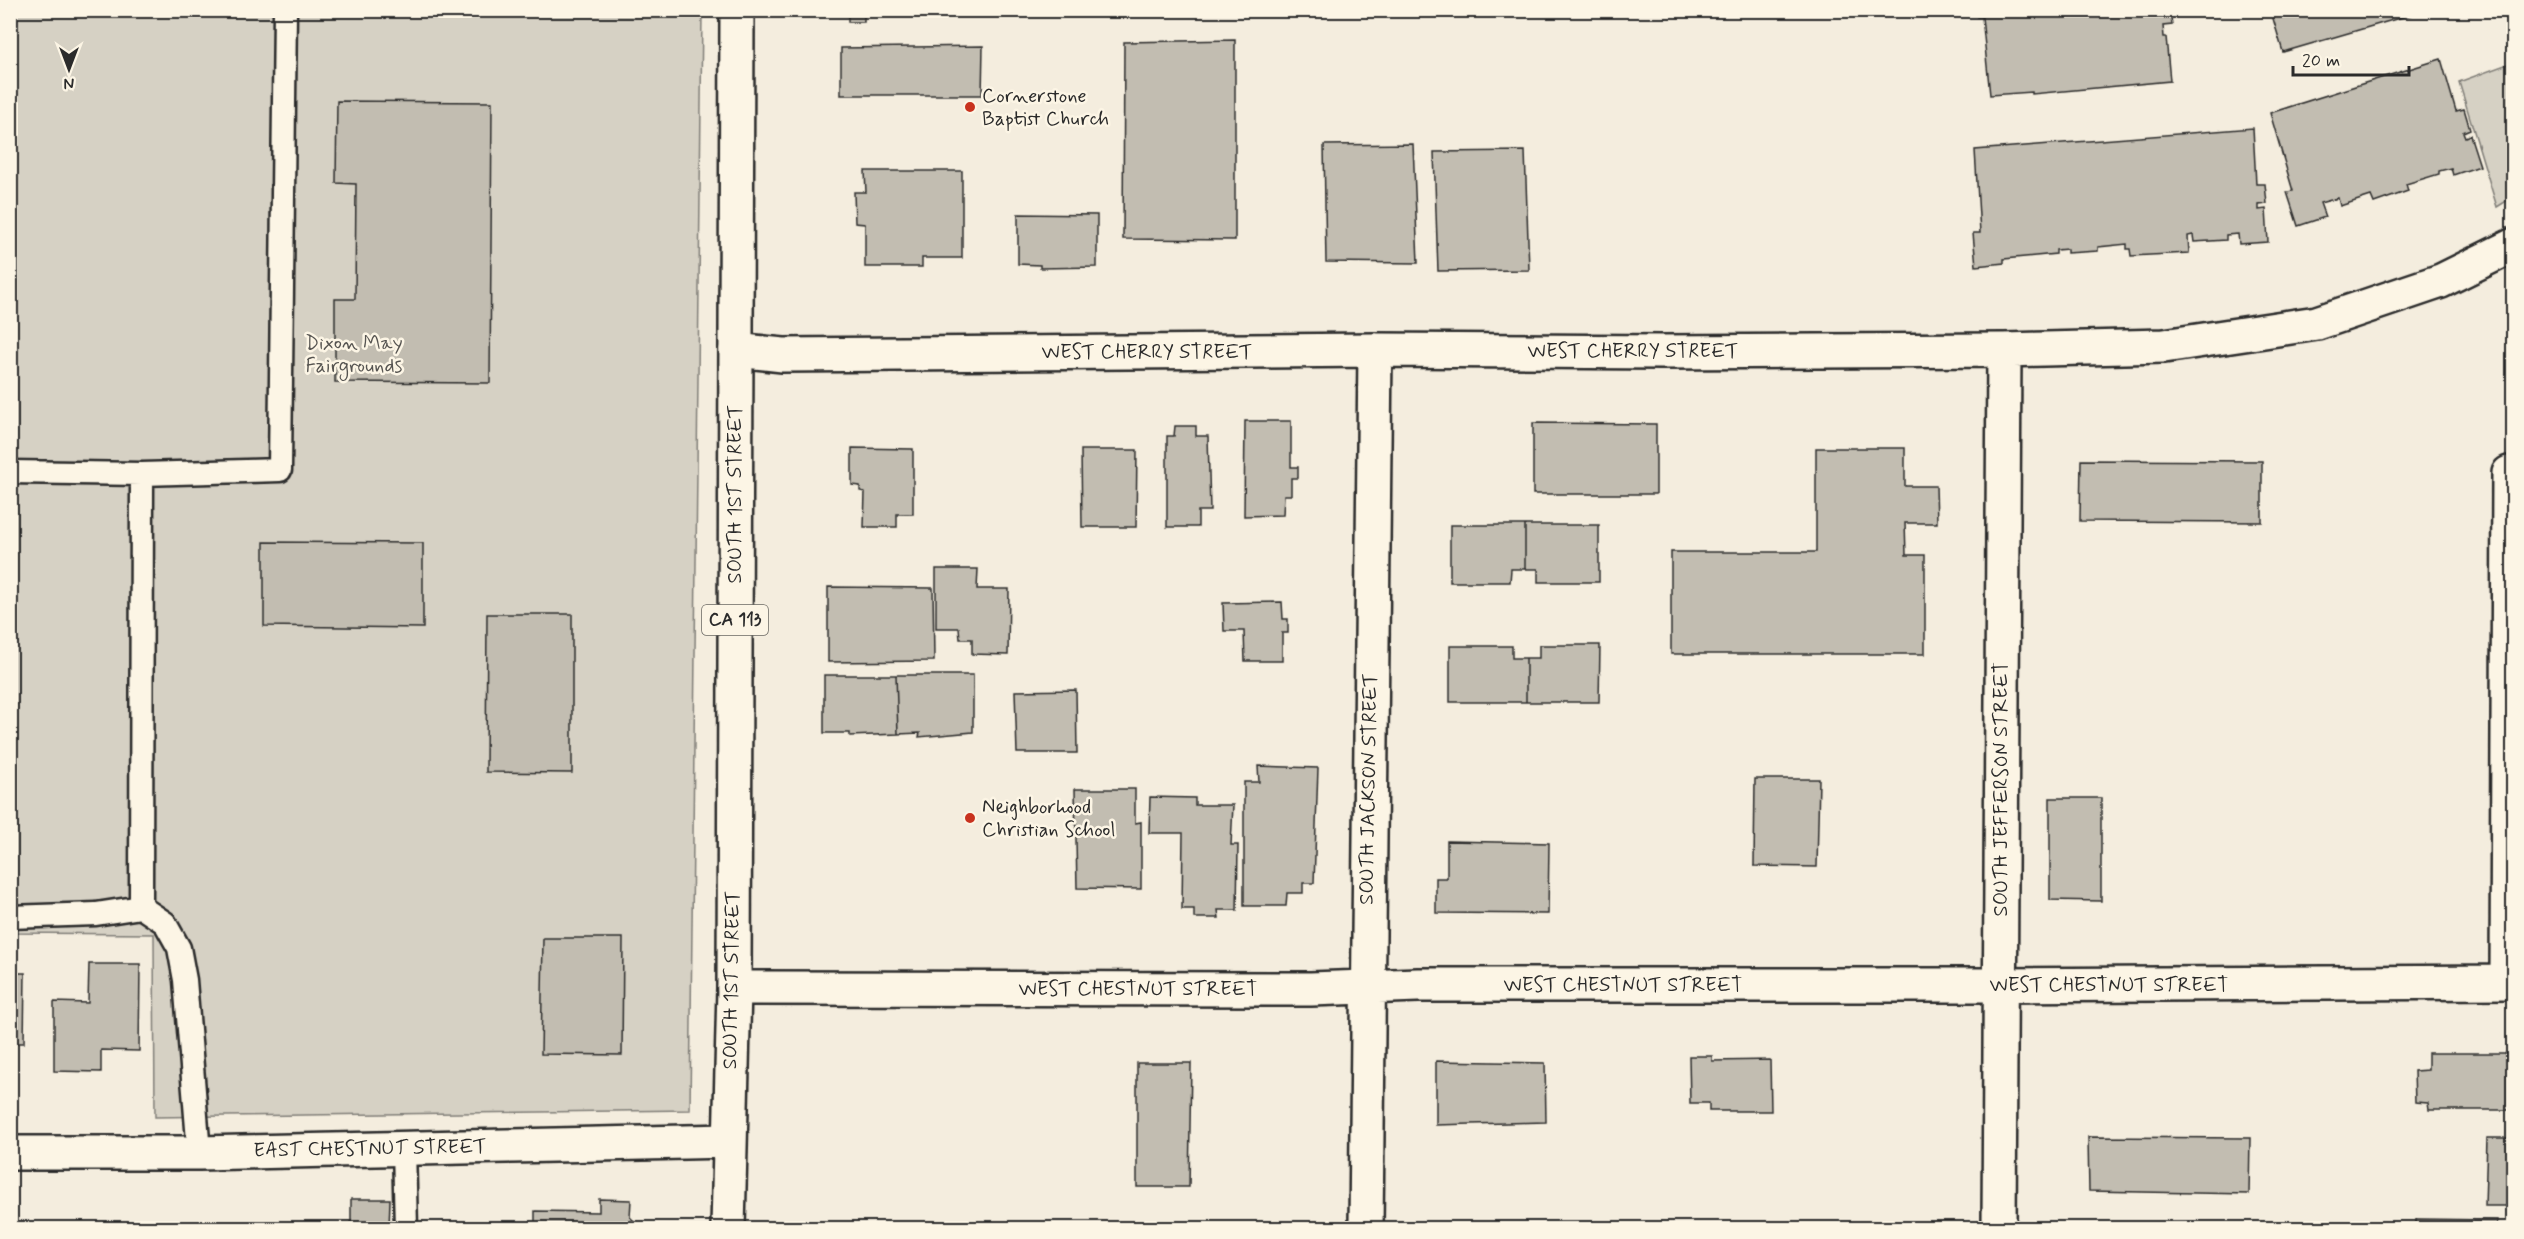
<svg xmlns="http://www.w3.org/2000/svg" width="2524" height="1239" viewBox="0 0 2524 1239" font-family="Mynerve,sans-serif">
	<style>
		.green { fill: #d6d1c4; stroke: #807e78; stroke-width: 1.5 }
		.building { fill: #c2bdb1; stroke: #2b2b2b; stroke-width: 1.5 }
		.lines { fill: none; stroke-linecap: round; stroke-linejoin: round }
		.service-casing { stroke: #2b2b2b; stroke-width: 27 }
		.minor-casing { stroke: #2b2b2b; stroke-width: 38 }
		.primary-casing { stroke: #2b2b2b; stroke-width: 38 }
		.service { stroke: #fcf5e5; stroke-width: 22 }
		.minor { stroke: #fcf5e5; stroke-width: 33 }
		.primary { stroke: #fcf5e5; stroke-width: 33 }
		.poi-dot { fill: #c8321e; stroke: #fcf5e5; stroke-width: 2 }
		.labels { text-anchor: middle; dominant-baseline: central; stroke-width: 5; stroke-linejoin: round; paint-order: stroke }
		.shield { fill: #fcf5e5; stroke: #6a6863; stroke-width: 1.5 }
		.shield-label { font-size: 18px; font-weight: bold; fill: #2b2b2b }
		.poi-label { font-size: 20px; fill: #2b2b2b; stroke: #fcf5e5; text-anchor: start }
		.park-label { font-size: 20px; fill: #565451; stroke: #fcf5e5 }
		.street-label { font-size: 20px; fill: #2b2b2b; stroke: #fcf5e5 }
	</style>
	<rect width="100%" height="100%" fill="#f4edde"/>
	<filter id="ink" filterUnits="userSpaceOnUse"><feTurbulence type="fractalNoise" baseFrequency=".0167" numOctaves="2"/><feDisplacementMap in="SourceGraphic" scale="12" xChannelSelector="R" yChannelSelector="G"/><feConvolveMatrix kernelMatrix="1 2 1 2 8 2 1 2 1" color-interpolation-filters="sRGB"/></filter>
	<g filter="url(#ink)">
		<path class="green" d="M10,11H702L690,1110L155,1117L154,934L11,933Z
			M2513,62V197L2497,207L2459,82Z"/>
		<path class="building" d="M848,10H915V13H864V22H848Z
			M1976,10H2170L2172,25L2163,26L2164,37H2166L2170,81L2032,94V92L1990,95L1982,17H1977Z
			M2268,10H2427L2283,52L2272,15L2270,16Z
			M1235,40V240L1123,239L1124,42Z
			M983,46L982,95H841V48Z
			M2441,59L2456,111L2464,109L2470,129L2463,132L2465,137L2470,135L2480,166L2453,175L2451,168L2439,171V174L2406,184L2408,191L2374,203L2371,196L2340,206L2338,198L2320,203L2325,217L2298,226L2287,192L2293,191L2270,113Z
			M337,101L492,102L490,383L335,382V299H355L356,184L336,183Z
			M2253,128L2256,184H2265L2267,204L2259,205V210L2266,209L2268,242L2239,244L2238,234L2226,235V240L2194,242L2193,235L2188,236L2189,253L2131,256L2130,249H2127V244L2098,247V251L2067,253V249L2056,250V254L2004,259V263L1976,266L1973,233H1980L1975,150Z
			M1413,144L1418,263L1326,262L1324,145Z
			M1525,151L1529,270L1438,271L1434,152Z
			M865,171H962V258H922V267H865V224L855,223L854,192H866Z
			M1018,214L1097,215V267L1040,268V265L1018,264Z
			M1245,421H1291V467H1298V478H1291V495H1284L1283,515L1244,516Z
			M1533,423L1656,424V494H1533Z
			M1175,426H1196V436H1208L1210,511H1198V527H1167V436H1174Z
			M852,448L913,449V514H897V527H864L865,492L860,491V486L852,485Z
			M1816,448H1905V486H1936L1937,523H1905L1906,555H1925V654H1671V552H1816Z
			M1081,450H1137L1136,527H1082Z
			M2081,460L2262,461V522L2080,521Z
			M1450,525H1525V569H1511L1510,582H1450Z
			M1525,525H1599V582H1538V569H1525Z
			M264,542L423,543V628L264,626Z
			M936,569H978L977,589H1009L1008,655L972,654V639H960L959,628H936Z
			M828,587L933,588L934,661L828,662Z
			M1282,602L1283,619H1288V633H1282V661H1245L1244,631H1224L1223,603Z
			M487,614H572V773L486,772Z
			M1539,645H1600L1599,702H1526V658H1539Z
			M1450,646H1512V658H1526V702H1450Z
			M824,675H896L898,734L850,736V733H824Z
			M896,675H973V732L919,737L920,733L898,734Z
			M1076,690L1077,753H1017L1015,691Z
			M1258,766L1318,768L1314,883H1303V893H1287L1286,906H1244V782H1259Z
			M1755,779H1819L1817,867L1754,866Z
			M1075,789H1135V823L1141,822V889L1077,888Z
			M1150,797L1195,798V805H1233L1231,845H1238L1237,910H1218L1219,918H1194V909H1182L1183,833H1149Z
			M2050,798H2101V901L2050,900Z
			M1447,841L1549,843L1548,914L1436,913V878H1447Z
			M543,938H623L622,1055L541,1054Z
			M89,964H140L139,1051L101,1050V1072L54,1071V1002L88,1003Z
			M10,973H25L24,1043H10Z
			M2428,1053H2514V1110H2429L2428,1103L2415,1102L2414,1071L2428,1070Z
			M1689,1056H1712V1061L1770,1060L1771,1111H1709V1103H1690Z
			M1436,1061L1545,1063L1546,1122L1436,1125Z
			M1137,1063H1191L1189,1187H1137Z
			M2088,1137L2250,1138L2249,1194L2089,1191Z
			M2487,1138H2514V1206H2485Z
			M351,1199H390L389,1228H351Z
			M599,1199L631,1200L630,1217L634,1221V1228H535V1211L599,1212Z
			M2416,1219L2497,1220V1228H2416Z
			M1912,1223V1228H1802V1224Z
			M261,1226L294,1228H261Z"/>
		<g class="lines">
			<g class="service-casing">
				<path id="service" d="M10,472L142,474L280,470L285,10
					M142,474L141,907L165,923L179,948L185,980L199,1153
					M10,917L96,914L141,907
					M404,1148L406,1228"/>
			</g>
			<g class="minor-casing">
				<path id="minor" d="M736,350L783,355L1375,350L1662,352L2004,350L2164,346L2317,323L2441,281L2514,245
					M2507,982L2509,473
					M734,988L1311,989L1418,985H1999L2514,982
					M10,1153H199L729,1141
					M1366,1228L1375,350
					M1999,1228L2004,350"/>
			</g>
			<g class="primary-casing">
				<path id="primary" d="M728,1228L734,988L737,10"/>
			</g>
			<use href="#service" class="service"/>
			<use href="#minor" class="minor"/>
			<use href="#primary" class="primary"/>
		</g>
	</g>
	<g class="poi-dot">
		<circle cx="970" cy="107" r="6"/>
		<circle cx="970" cy="818" r="6"/>
	</g>
	<g class="labels">
		<rect class="shield" x="702" y="605" width="66" height="30" rx="4.5"/>
		<g class="shield-label">
			<text x="735" y="620">CA 113</text>
		</g>
		<g class="poi-label">
			<text x="982" y="96">Cornerstone<tspan x="982" dy="23">Baptist Church</tspan></text>
			<text x="982" y="807">Neighborhood<tspan x="982" dy="23">Christian School</tspan></text>
		</g>
		<g class="park-label">
			<text x="354" y="343">Dixon May<tspan x="354" dy="23">Fairgrounds</tspan></text>
		</g>
		<g class="street-label">
			<text x="1633" y="351">WEST CHERRY STREET</text>
			<text x="1147" y="352">WEST CHERRY STREET</text>
			<text transform="translate(735 494) rotate(-90)">SOUTH 1ST STREET</text>
			<text transform="translate(1369 789) rotate(-89)">SOUTH JACKSON STREET</text>
			<text transform="translate(2001 789) rotate(-90)">SOUTH JEFFERSON STREET</text>
			<text transform="translate(732 980) rotate(-89)">SOUTH 1ST STREET</text>
			<text x="1623" y="985">WEST CHESTNUT STREET</text>
			<text x="2109" y="985">WEST CHESTNUT STREET</text>
			<text x="1138" y="989">WEST CHESTNUT STREET</text>
			<text transform="translate(370 1149) rotate(-1)">EAST CHESTNUT STREET</text>
		</g>
	</g>
	<rect width="2524" height="1239" fill="none" stroke="#fcf5e5" stroke-width="36"/>
	<rect x="18" y="18" width="2488" height="1203" fill="none" stroke="#2b2b2b" stroke-width="2" filter="url(#ink)"/>
	<g transform="translate(69 69) rotate(180)" stroke="#fcf5e5" stroke-width="4.5" paint-order="stroke">
	<path d="M0-4.5L10 22L0 15L-10 22Z" fill="#2b2b2b"/>
	<text y="-9" font-size="16" font-weight="bold" text-anchor="middle" fill="#2b2b2b">N</text>
	</g>
	<path d="M2293 66v9h116v-9" fill="none" stroke="#2b2b2b" stroke-width="3"/>
	<text x="2302" y="66" font-size="18" fill="#2b2b2b" stroke="#fcf5e5" stroke-width="4.5" paint-order="stroke">20 m</text>
</svg>
